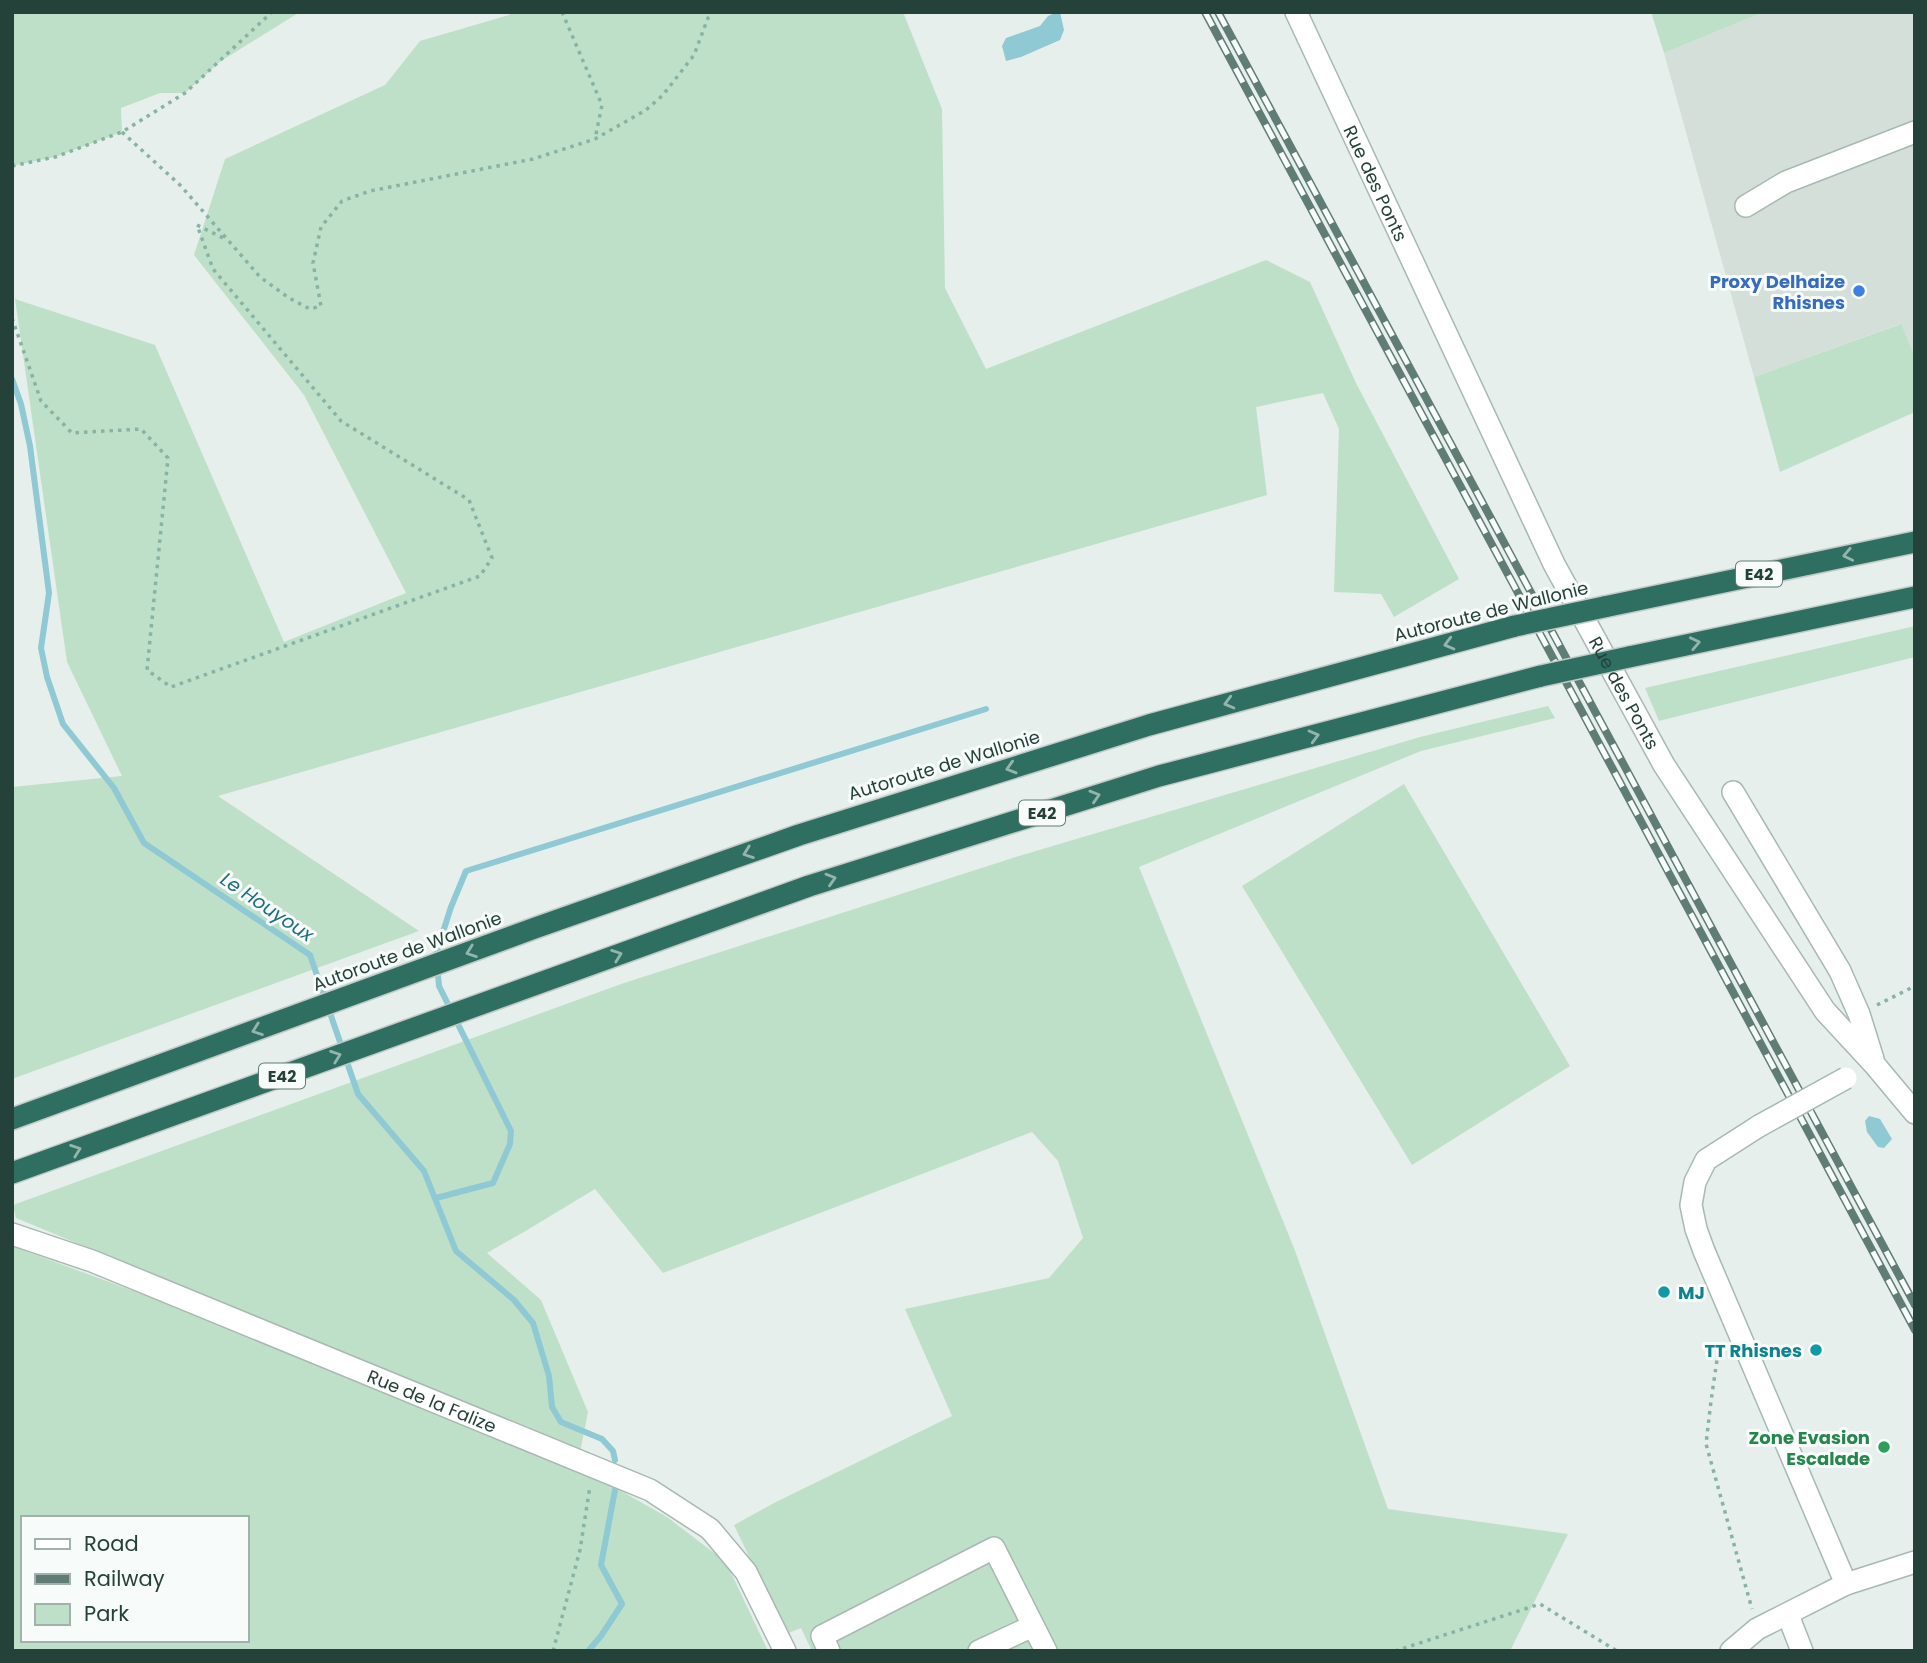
<svg xmlns="http://www.w3.org/2000/svg" width="1927" height="1663" viewBox="0 0 1927 1663" font-family="Poppins,sans-serif">
	<style>
		.built { fill: #d4dfda }
		.green { fill: #bfe0c8; fill-rule: evenodd }
		.water { fill: #8ec9d4 }
		.lines { fill: none; stroke-linecap: round; stroke-linejoin: round }
		.stream { stroke: #8ec9d4; stroke-width: 6 }
		.minor-casing { stroke: #a8b8b2; stroke-width: 24 }
		.highway-casing { stroke: #c2cac8; stroke-width: 24 }
		.path { stroke: #86b3a5; stroke-width: 3.5; stroke-dasharray: 3.5 5; stroke-linecap: butt }
		.minor { stroke: #fff; stroke-width: 21 }
		.highway { stroke: #2f6f62; stroke-width: 21 }
		.rail-casing { stroke: #5f7d75; stroke-width: 8 }
		.rail { stroke: #f7fbf9; stroke-width: 5; stroke-dasharray: 16; stroke-linecap: butt }
		.minor-bridge-casing { stroke: #a8b8b2; stroke-width: 24; stroke-linecap: butt }
		.highway-bridge-casing { stroke: #c2cac8; stroke-width: 24; stroke-linecap: butt }
		.minor-bridge { stroke: #fff; stroke-width: 21 }
		.highway-bridge { stroke: #2f6f62; stroke-width: 21 }
		.oneway { stroke: #93b5ae }
		.shop-dot { fill: #3f7fe0; stroke: #f7fbf9; stroke-width: 2.5 }
		.culture-dot { fill: #0f9aa8; stroke: #f7fbf9; stroke-width: 2.5 }
		.leisure-dot { fill: #2e9e5b; stroke: #f7fbf9; stroke-width: 2.5 }
		.labels { text-anchor: middle; dominant-baseline: central; stroke-width: 6; stroke-linejoin: round; paint-order: stroke }
		.shield { fill: #f7fbf9; stroke: #637a73; stroke-width: 2 }
		.shield-label { font-size: 16px; font-weight: bold; fill: #24423a }
		.street-label { font-size: 18px; fill: #24423a; stroke: #f7fbf9 }
		.shop-label { font-size: 18px; font-weight: bold; fill: #366cbe; stroke: #f7fbf9; text-anchor: end }
		.culture-label { font-size: 18px; font-weight: bold; fill: #0d838f; stroke: #f7fbf9; text-anchor: start }
		.leisure-label { font-size: 18px; font-weight: bold; fill: #27864d; stroke: #f7fbf9; text-anchor: end }
		.water-label { font-size: 19px; font-style: italic; fill: #1c6f80; stroke: #f7fbf9 }
	</style>
	<rect width="100%" height="100%" fill="#e6efeb"/>
	<path class="built" d="M1764,12H1915V356L1900,324L1754,377L1664,53Z"/>
	<path class="green" d="M12,12H300L221,61L185,93H160L121,108L122,132L55,157L12,166Z
		M512,12H903L942,109L945,288L986,369L1266,260L1310,282L1356,383L1459,579L1394,617L1381,594L1334,592L1339,429L1323,393L1256,407L1267,495L218,796L419,931L12,1079V787L122,776L67,662L15,299L155,345L284,642L406,593L304,395L194,255L225,159L385,85L420,41L509,15Z
		M1651,12H1764L1664,53Z
		M1901,324L1915,357V412L1780,472L1754,377Z
		M1915,626V657L1659,721L1645,688Z
		M1548,706L1555,718L1421,751L1139,867L1294,1248L1388,1509L1568,1534L1510,1651H812L801,1628L786,1634L734,1525L776,1502L952,1416L905,1309L1049,1278L1083,1238L1058,1161L1032,1132L663,1273L595,1189L529,1229L487,1253L541,1300L588,1412L580,1452L16,1218L13,1205L624,983L1019,856L1420,737Z
		M1404,784L1570,1066L1412,1165L1242,886Z
		M12,1246L196,1314L586,1471L667,1517L726,1562L768,1651H12ZM23,1518H247V1640H23Z"/>
	<path class="water" d="M1057,12H1060L1064,30L1060,40L1021,57L1006,61L1002,46L1006,38L1040,26L1048,16Z
		M1869,1116L1880,1119L1892,1139L1884,1148L1878,1147L1867,1132L1865,1121Z"/>
	<g class="lines">
		<path class="stream" d="M12,379L21,404L30,446L49,593L41,648L47,677L63,724L114,788L144,843L310,955L358,1094L424,1171L456,1251L514,1300L533,1323L549,1376L552,1407L561,1422L602,1439L613,1451L615,1460
			M436,1198L493,1183L510,1144L511,1131L439,986L436,954L451,907L466,871L986,709
			M588,1651L601,1636L622,1604L601,1565L615,1490"/>
		<g class="minor-casing">
			<g id="minor">
				<path id="s1" d="M1296,12L1554,564L1664,765L1825,1011L1874,1064L1915,1113"/>
				<path d="M1746,206L1786,182L1915,132"/>
				<path d="M1733,792L1840,971L1859,1014L1873,1059"/>
				<path d="M1759,1126L1706,1160L1695,1182L1691,1205L1696,1229L1704,1251L1846,1584"/>
				<path id="s2" d="M12,1234L92,1261L650,1490L710,1529L746,1572L785,1651"/>
				<path d="M1788,1615L1802,1651"/>
				<path d="M829,1651L822,1636L994,1548L1046,1651"/>
				<path d="M979,1651L1033,1626"/>
				<path d="M1731,1651L1757,1629L1846,1584L1915,1562"/>
			</g>
		</g>
		<g class="highway-casing">
			<path id="highway" d="M1604,607L1915,542
				M1629,657L1915,597
				M12,1119L535,928L799,835L1149,725L1515,626
				M12,1173L809,886L1159,776L1541,676"/>
		</g>
		<path class="path" d="M562,12L602,105L595,139
			M122,132L181,186L260,277L289,298L310,309L321,306L313,263L321,227L342,201L370,191L533,159L595,139L646,110L663,95L694,55L708,18L713,12
			M12,166L55,157L122,132L185,93L272,12
			M12,318L41,401L72,433L141,429L168,458L147,670L171,687L480,576L492,558L469,500L341,421L213,269L197,225L225,239
			M1877,1005L1915,986
			M1723,1345L1718,1353L1711,1401L1706,1444L1752,1609
			M553,1651L580,1550L590,1486
			M1395,1651L1540,1604L1617,1651"/>
		<use href="#minor" class="minor"/>
		<use href="#highway" class="highway"/>
		<g class="rail-casing">
			<path id="rail" d="M1205,12L1915,1330
				M1218,12L1915,1305"/>
		</g>
		<use href="#rail" class="rail"/>
		<g class="minor-bridge-casing">
			<path id="minor-bridge" d="M1759,1126L1846,1078"/>
		</g>
		<g class="highway-bridge-casing">
			<path id="highway-bridge" d="M1515,626L1604,607
				M1541,676L1629,657"/>
		</g>
		<use href="#minor-bridge" class="minor-bridge"/>
		<use href="#highway-bridge" class="highway-bridge"/>
	</g>
	<defs><path id="oneway-chevron" d="M-2-3.5L2.5 0L-2 3.5" fill="none" stroke-width="1.6" stroke-linecap="round" stroke-linejoin="round" transform="scale(1.75)"/></defs>
	<g class="oneway">
		<use href="#oneway-chevron" transform="translate(1848 555) rotate(168)"/>
		<use href="#oneway-chevron" transform="translate(1695 643) rotate(-12)"/>
		<use href="#oneway-chevron" transform="translate(1449 644) rotate(165)"/>
		<use href="#oneway-chevron" transform="translate(1229 703) rotate(165)"/>
		<use href="#oneway-chevron" transform="translate(1314 736) rotate(-15)"/>
		<use href="#oneway-chevron" transform="translate(1011 768) rotate(163)"/>
		<use href="#oneway-chevron" transform="translate(1095 796) rotate(-17)"/>
		<use href="#oneway-chevron" transform="translate(748 853) rotate(160)"/>
		<use href="#oneway-chevron" transform="translate(831 879) rotate(-17)"/>
		<use href="#oneway-chevron" transform="translate(471 952) rotate(160)"/>
		<use href="#oneway-chevron" transform="translate(617 955) rotate(-20)"/>
		<use href="#oneway-chevron" transform="translate(257 1030) rotate(160)"/>
		<use href="#oneway-chevron" transform="translate(336 1056) rotate(-20)"/>
		<use href="#oneway-chevron" transform="translate(76 1150) rotate(-20)"/>
	</g>
	<circle class="shop-dot" cx="1859" cy="291" r="7"/>
	<g class="culture-dot">
		<circle cx="1664" cy="1292" r="7"/>
		<circle cx="1816" cy="1350" r="7"/>
	</g>
	<circle class="leisure-dot" cx="1884" cy="1447" r="7"/>
	<g class="labels">
		<g class="shield">
			<rect x="1736" y="561.5" width="46" height="25" rx="5"/>
			<rect x="1019" y="800.5" width="46" height="25" rx="5"/>
			<rect x="259" y="1063.5" width="46" height="25" rx="5"/>
		</g>
		<g class="shield-label">
			<text x="1759" y="574">E42</text>
			<text x="1042" y="813">E42</text>
			<text x="282" y="1076">E42</text>
		</g>
		<g class="street-label">
			<text stroke="none"><textPath href="#s1" startOffset="189">Rue des Ponts</textPath></text>
			<text transform="translate(1491 611) rotate(-14)">Autoroute de Wallonie</text>
			<text stroke="none"><textPath href="#s1" startOffset="756">Rue des Ponts</textPath></text>
			<text transform="translate(944 765) rotate(-17)">Autoroute de Wallonie</text>
			<text transform="translate(407 951) rotate(-20)">Autoroute de Wallonie</text>
			<text stroke="none"><textPath href="#s2" startOffset="452">Rue de la Falize</textPath></text>
		</g>
		<g class="shop-label">
			<text x="1845" y="281">Proxy Delhaize<tspan x="1845" dy="21">Rhisnes</tspan></text>
		</g>
		<g class="culture-label">
			<text x="1678" y="1292">MJ</text>
			<text x="1802" y="1350" text-anchor="end">TT Rhisnes</text>
		</g>
		<g class="leisure-label">
			<text x="1870" y="1437">Zone Evasion<tspan x="1870" dy="21">Escalade</tspan></text>
		</g>
		<g class="water-label">
			<text transform="translate(267 907) rotate(34)">Le Houyoux</text>
		</g>
	</g>
	<rect width="1927" height="1663" fill="none" stroke="#24423a" stroke-width="28"/>
	<rect x="21" y="1516" width="228" height="126" fill="#f7fbf9" stroke="#a3b1ad" stroke-width="2"/>
	<rect x="35" y="1539" width="35" height="10" fill="#ffffff" stroke="#a3b1ad" stroke-width="2"/>
	<text x="84" y="1551" font-size="21" fill="#24423a">Road</text>
	<rect x="35" y="1574" width="35" height="10" fill="#5f7d75" stroke="#a3b1ad" stroke-width="2"/>
	<text x="84" y="1586" font-size="21" fill="#24423a">Railway</text>
	<rect x="35" y="1604" width="35" height="21" fill="#bfe0c8" stroke="#a3b1ad" stroke-width="2"/>
	<text x="84" y="1621" font-size="21" fill="#24423a">Park</text>
</svg>
